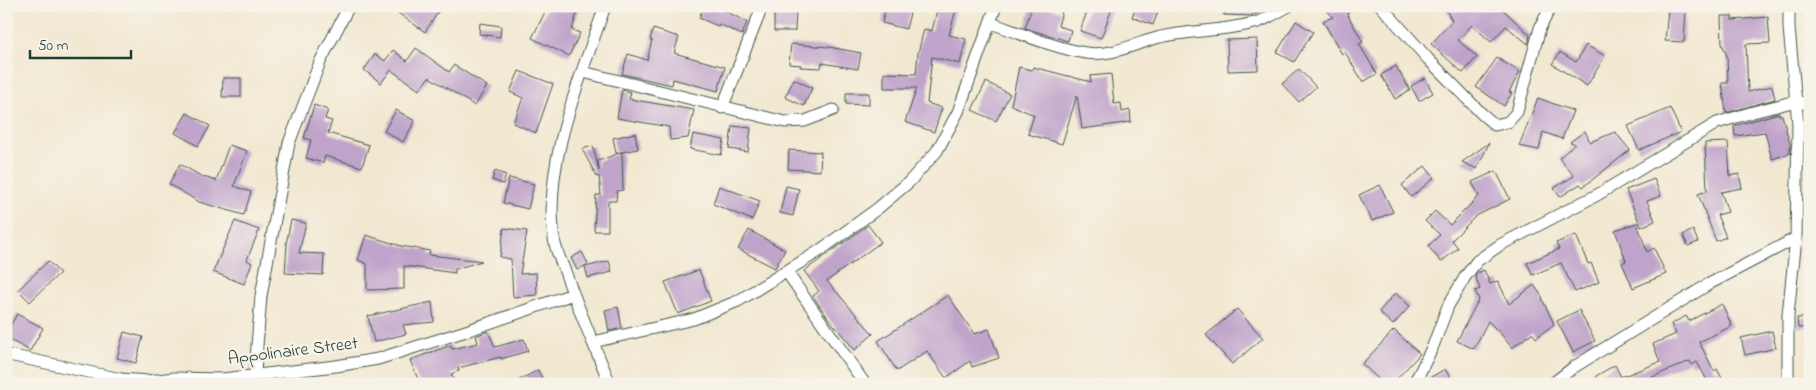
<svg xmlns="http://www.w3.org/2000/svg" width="1816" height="390" viewBox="0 0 1816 390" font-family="'Indie Flower',sans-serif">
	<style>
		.building { fill: #bfa3ca }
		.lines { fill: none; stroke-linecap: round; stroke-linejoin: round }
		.minor-casing { stroke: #3f574c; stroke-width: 13 }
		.minor { stroke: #fff; stroke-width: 11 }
		.labels { text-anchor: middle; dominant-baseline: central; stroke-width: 5; stroke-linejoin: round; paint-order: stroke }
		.street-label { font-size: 18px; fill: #1f3d34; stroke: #f7f3e8 }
	</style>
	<rect width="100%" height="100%" fill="#f7f3e8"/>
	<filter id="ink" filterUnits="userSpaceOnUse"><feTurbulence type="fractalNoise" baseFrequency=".02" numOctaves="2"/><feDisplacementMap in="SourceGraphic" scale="10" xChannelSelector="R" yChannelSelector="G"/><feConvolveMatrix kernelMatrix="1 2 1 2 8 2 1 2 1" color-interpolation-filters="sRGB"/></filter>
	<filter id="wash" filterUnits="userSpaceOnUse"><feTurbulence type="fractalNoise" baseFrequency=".0096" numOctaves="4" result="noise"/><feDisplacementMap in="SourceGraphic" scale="20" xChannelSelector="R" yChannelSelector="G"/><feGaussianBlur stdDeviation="1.12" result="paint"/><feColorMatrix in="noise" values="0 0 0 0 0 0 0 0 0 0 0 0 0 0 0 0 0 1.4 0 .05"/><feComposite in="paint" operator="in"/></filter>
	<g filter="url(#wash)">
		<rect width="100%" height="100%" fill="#f2e8d1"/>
		<g id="blocks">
			<path class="building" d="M388,6H442L425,32Z
				M548,6H579L572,30L580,33L569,56L532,38Z
				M704,6H727L725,11L747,22L742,35L719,24L718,26L699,18Z
				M886,6H900L911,9L906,29L882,23Z
				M938,6H957L949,35L966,39L960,64L932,57L927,103L942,108L934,132L905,122L917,88H884V73L916,74L918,53L924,29L932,31Z
				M1032,6H1043L1062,12L1058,26L1071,30L1068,41L1025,28Z
				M1089,6H1113L1101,38L1080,31Z
				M1136,6H1160L1153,25L1132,17Z
				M1224,6H1263L1262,12L1250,16L1224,15Z
				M1323,6H1356L1347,14L1363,42L1359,44L1377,74L1363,82L1345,52L1342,54L1323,21L1333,17Z
				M1444,6H1499L1530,35L1528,44L1506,26L1491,42L1472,25L1458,40L1477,57L1463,73L1431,44L1452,21Z
				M1668,9L1686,10L1684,42L1665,41Z
				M774,10H796L795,31H774Z
				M1721,16H1732V20L1768,17L1770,43L1746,44L1748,92L1772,86L1775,99L1726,113L1722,83H1728L1727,56L1722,44Z
				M1296,21L1313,32L1294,62L1277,52Z
				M480,23L501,26L500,37L479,34Z
				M653,29L679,37L674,53L725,67L718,91L673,79L672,85L622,74L628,54L647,60L652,40H650Z
				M1257,39L1258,70L1228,71L1227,40Z
				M791,44L829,47L861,53L858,69L822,63L821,68L800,67L801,65L789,64Z
				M1586,45L1605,56L1587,86L1552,64L1560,52L1576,62Z
				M416,48L449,72L454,65L487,86L475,106L429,77L419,90L391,70L381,83L364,70L375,54L385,61L393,50L407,61Z
				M1497,58L1520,72L1509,92L1512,93L1504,106L1476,87Z
				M1396,66L1410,90L1395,99L1381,75Z
				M1019,67L1032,70L1033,67L1091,82L1090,76L1111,74L1114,104L1121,103L1122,112L1130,110L1131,122L1082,129L1077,95L1062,144L1028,134L1034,115L1011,105Z
				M1299,69L1316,87L1299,102L1282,84Z
				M519,71L553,84L536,133L513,123L523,98L510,92Z
				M223,78H241V97H222Z
				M1425,78L1433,93L1419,101L1411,86Z
				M794,79L812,88L804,106L785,97Z
				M986,82L1010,94L996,121L972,110Z
				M622,90L631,92L629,99L694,110L688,138L670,140L669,127L617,118Z
				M846,93H869V105L846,104Z
				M1538,98L1573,111L1562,139L1543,132L1539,150L1519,146Z
				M314,105L328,110L325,119L332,121L328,133L369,145L362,167L325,156L323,163L306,158L311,140L304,138Z
				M1670,108L1681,132L1639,150L1628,126Z
				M396,110L415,121L403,142L384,131Z
				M187,113L210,126L198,146L175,133Z
				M1779,113V115H1782L1790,144V153L1772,159L1765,132L1735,136L1734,126Z
				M732,126L751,128L748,152L729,149Z
				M1585,131L1590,142L1615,132L1630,150L1583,187L1580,184L1560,197L1554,188L1574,176L1559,158L1575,144L1570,142Z
				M635,133L638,149L616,153L613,138Z
				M693,134L724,140L721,155L690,149Z
				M1728,142L1730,176L1739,174L1742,188L1721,192L1728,212L1717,215L1726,237L1716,241L1698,194L1707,191L1705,143Z
				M1489,143L1477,169L1462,162Z
				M229,145L247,151L234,186L251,192L244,215L199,202L169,184L180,164L201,176L216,181Z
				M593,146L599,171L598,161L622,152L623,190L617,191L616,201H608V231H594L596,195H601L599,176L597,177L582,149Z
				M789,150L821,152L820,171L788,169Z
				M1425,166L1434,178L1411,197L1402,185Z
				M495,171L506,175L503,184L492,180Z
				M1496,171L1510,199L1476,216L1452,240L1458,248L1441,262L1428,246L1440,235L1425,221L1435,211L1450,225L1479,196L1472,182Z
				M509,178L534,184L528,209L503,203Z
				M1654,179L1661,196L1647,201L1655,221L1641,227L1626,190Z
				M1380,185L1393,212L1372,221L1359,195Z
				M719,186L760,201L752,220L713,204Z
				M786,186L799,189L793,216L780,213Z
				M291,220L306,223L299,253L324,254L323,275L285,273L287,244H286Z
				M235,221L259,230L247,260L252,263L244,284L213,272Z
				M1637,223L1647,252L1654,248L1666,274L1633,288L1622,263L1626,261L1615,230Z
				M868,225L881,242L827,281L873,334L855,350L828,318L813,296L819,291L804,271Z
				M504,228L527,231L520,274L536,273L537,295L513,297L511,259L500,257Z
				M749,230L785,250L775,268L738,249Z
				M1693,230L1698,242L1688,246L1683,235Z
				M366,235L401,246L430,251L429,255L482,261L455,269V273L404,266V289L367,290V264L358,260Z
				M1576,235L1588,264L1591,263L1599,282L1575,292L1561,263L1533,275L1527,263L1559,249L1556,243Z
				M582,252L588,264L577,270L571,258Z
				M48,261L60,273L30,302L18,290Z
				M609,261L612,272L588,278L585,267Z
				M699,270L711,301L678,314L665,282Z
				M1484,270L1490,284L1498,281L1509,304L1534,285L1543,298L1542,299L1554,324L1536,338L1532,333L1512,348L1501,334L1488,321L1474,349L1457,341L1479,299L1475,291L1480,289L1475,276L1478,273Z
				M1395,293L1410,306L1393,325L1379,312Z
				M948,295L974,334L989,329L999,358L972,367L970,361L946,378L927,351L897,371L878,341Z
				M432,302L434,322L403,325L406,334L374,342L368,316Z
				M1722,304L1732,326L1699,342L1714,371L1717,369L1725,384H1709L1697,362L1692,365L1690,361L1636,384H1600L1596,376L1615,365L1621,377L1660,362L1653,344L1676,334L1671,324L1686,316L1689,321Z
				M618,307L622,328L609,331L605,310Z
				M1237,309L1263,338L1232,364L1206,335Z
				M1579,310L1595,341L1573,352L1557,321Z
				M17,314L43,328L30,351L6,338V333Z
				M1810,317V327L1798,328L1797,318Z
				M1394,330L1420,354L1392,384H1384L1362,364Z
				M488,331L495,347L524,339L528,351L501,359V357L458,368L459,371L451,374L457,384H420L410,360L451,345L452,349L478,343L476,336Z
				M1772,331L1776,348L1745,355L1741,338Z
				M124,332L143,337L136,363L117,358Z
				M1445,369L1454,384H1422L1424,381Z
				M538,370L545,384H512Z"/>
		</g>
	</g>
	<g filter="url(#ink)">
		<use href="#blocks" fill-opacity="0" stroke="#3f574c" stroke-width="1"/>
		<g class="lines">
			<g class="minor-casing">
				<path id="minor" d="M605,6C581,78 543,161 554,238C555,250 562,263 566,274C579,311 595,347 610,384
					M1381,6L1428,59L1482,114L1495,125L1508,122L1517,112L1540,28L1551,6
					M991,23C1019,33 1058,49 1086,53C1111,57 1136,43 1160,37C1193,30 1227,31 1258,22C1269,18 1279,11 1289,6
					M583,72L785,122L805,121L833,110
					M722,108L759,15L761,6
					M786,271L865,384
					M593,342L694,319L738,301L819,251L877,209L909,182L937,151L958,112L996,6
					M9,355L121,379L148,381L175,378L222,379L336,366L378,359L469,330L573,294
					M254,384L261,296L289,143L320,62L349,6
					M1412,384L1418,376L1433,346L1448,306L1465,277L1477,261L1500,245L1597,195L1717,123L1753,112L1796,101L1810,105
					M1552,384L1574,367L1709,284L1796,238
					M1788,384V315L1796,238L1798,124L1789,28V6"/>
			</g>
			<use href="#minor" class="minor"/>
		</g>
	</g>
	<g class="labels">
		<g class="street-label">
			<text transform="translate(293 352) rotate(-7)">Appolinaire Street</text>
		</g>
	</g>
	<rect width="1816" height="390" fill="none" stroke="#f7f3e8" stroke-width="25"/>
	<path d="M30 50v8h101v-8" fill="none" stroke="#1f3d34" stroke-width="2.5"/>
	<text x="38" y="50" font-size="15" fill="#1f3d34" stroke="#f7f3e8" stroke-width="4" paint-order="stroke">50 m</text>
</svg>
